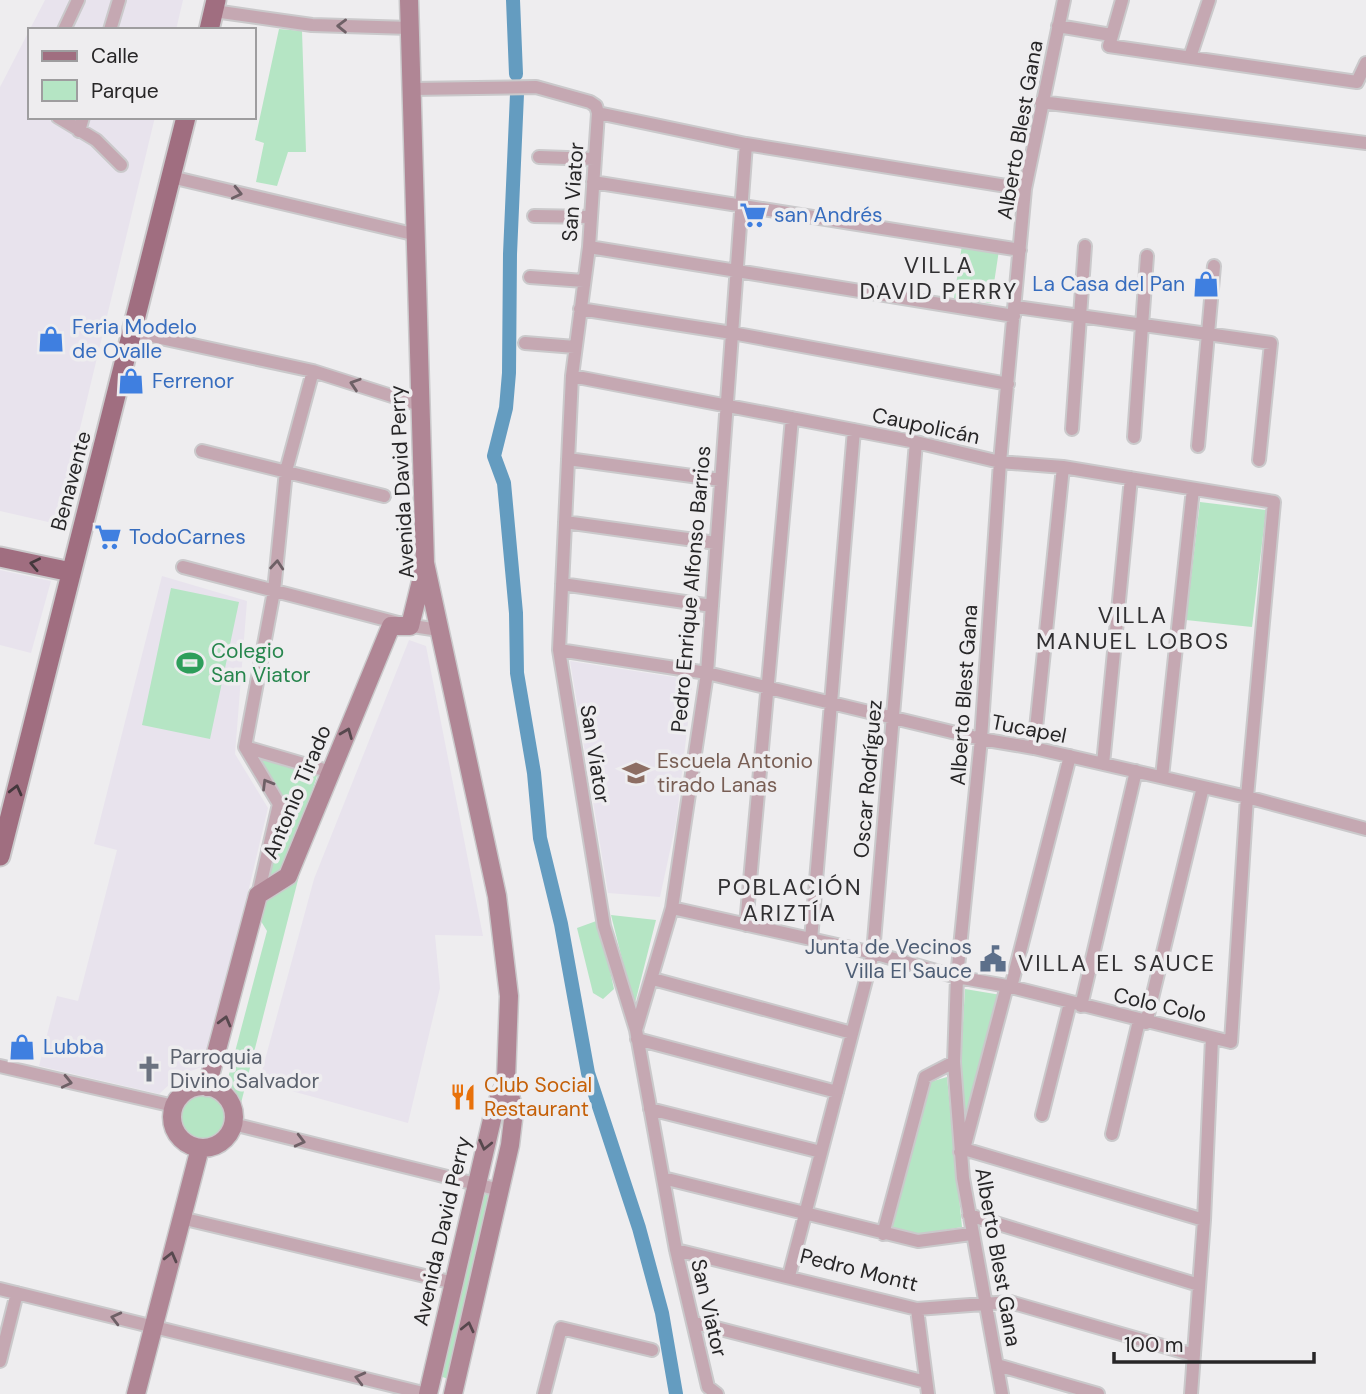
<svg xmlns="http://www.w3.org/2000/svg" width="1366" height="1394" viewBox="0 0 1366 1394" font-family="'DM Sans',sans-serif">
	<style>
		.built { fill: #e8e3ed }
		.green { fill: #b5e5c4 }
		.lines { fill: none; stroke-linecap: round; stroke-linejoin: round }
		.canal { stroke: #649cc0; stroke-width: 14 }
		.minor-casing { stroke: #cac9cb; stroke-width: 16 }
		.secondary-casing { stroke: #cac9cb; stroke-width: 21 }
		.primary-casing { stroke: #cac9cb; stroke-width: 23 }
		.minor { stroke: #c5a8b2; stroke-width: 12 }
		.secondary { stroke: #b08695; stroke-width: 18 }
		.primary { stroke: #a06e80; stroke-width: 19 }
		.oneway { stroke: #6e6066 }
		.oneway2 { stroke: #45383d }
		.oneway3 { stroke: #57484e }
		.labels { text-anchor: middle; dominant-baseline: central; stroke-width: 7; stroke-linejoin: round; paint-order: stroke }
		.street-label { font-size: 21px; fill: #272627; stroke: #eeedef }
		.shop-label { font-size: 21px; fill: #366cbe; stroke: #eeedef; text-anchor: start }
		.leisure-label { font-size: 21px; fill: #27864d; stroke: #eeedef; text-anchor: start }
		.education-label { font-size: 21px; fill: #785e54; stroke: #eeedef; text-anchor: start }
		.service-label { font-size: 21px; fill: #4e5e75; stroke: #eeedef; text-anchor: end }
		.worship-label { font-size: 21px; fill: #5b616d; stroke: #eeedef; text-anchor: start }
		.food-label { font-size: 21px; fill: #c56008; stroke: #eeedef; text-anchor: start }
		.neighbourhood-label { font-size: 23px; letter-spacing: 2px; fill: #313032; stroke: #eeedef }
	</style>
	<rect width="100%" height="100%" fill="#eeedef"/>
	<path class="built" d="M45,0H183L176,30H30V117H155L57,524L0,511V87Z
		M0,570L51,581L31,653L0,645Z
		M162,576L247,601L235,754L268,808L207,1065L180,1075L159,1094L39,1066L57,996L78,1001L117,850L94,844Z
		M409,640L426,646L483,936L435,935L440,988L408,1123L259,1082L314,879Z
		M570,661L693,680L676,823L660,897L608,893Z"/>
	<path class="green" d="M279,29L302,31L306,152H288L277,186L256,182L264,143L255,140Z
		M962,245L999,250L991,303L954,298Z
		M1200,502L1266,510L1252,627L1186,620Z
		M171,588L239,602L210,739L142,725Z
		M255,754L318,773L286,870L265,883L284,803Z
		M299,876L240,1107L234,1090L227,1082L267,931L259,918L266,899Z
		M611,915L656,920L634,1007Z
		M599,920L614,989L603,999L593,993L577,928Z
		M965,989L1001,995L964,1125L961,1057Z
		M947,1077L962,1227L921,1234L892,1229L930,1082Z
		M180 1117a23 23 0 1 1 46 0a23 23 0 1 1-46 0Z
		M488,1193L491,1195L448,1379L440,1376L481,1198Z"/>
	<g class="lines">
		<path class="canal" d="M513,0L516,74
			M517,94L510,254L509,373L506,408L494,456L504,483L516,613L517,673L534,773L540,838L561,924L588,1073L639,1228L662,1313L676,1394"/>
		<g class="minor-casing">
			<path id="minor" d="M1122,0L1109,46L1357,82L1366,63
				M214,11L312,25L410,28
				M1058,26L1111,35
				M64,30L78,0
				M110,30L119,0
				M1190,57L1209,0
				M412,89L536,87L590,102L596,106L598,113L589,247L572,376L559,650L604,926L636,1030L676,1250L708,1387L717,1394
				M1041,102L1366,143
				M598,113L746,144L1025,189
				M58,117L96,140L121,165
				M79,131L83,117
				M539,157L595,159
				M171,177L417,235
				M593,182L1020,250
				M534,216L591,217
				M589,247L1014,316
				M530,277L584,281
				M1016,307L1271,343L1259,460
				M580,309L732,333L1008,384
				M133,332L313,371L420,405
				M525,343L575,347
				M572,376L916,442L1000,462L1063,467L1274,502L1247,797L1231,1042L1007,986L957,977L873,953L672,908
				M1072,429L1085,246
				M1134,437L1147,256
				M1198,446L1214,266
				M202,451L384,496
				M568,459L721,480
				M565,522L716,543
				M183,567L406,625L439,630
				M562,584L712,606
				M559,650L707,673L981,739L1034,748L1247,797L1366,829
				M245,747L331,772
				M1034,748L1063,467
				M1103,764L1131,478
				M1162,777L1193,489
				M258,895L279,804L245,747L274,591L286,471L313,371
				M746,925L792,418
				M811,940L854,430
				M653,979L852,1033
				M1011,987L1070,756
				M1081,1006L1136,771
				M1146,1023L1203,787
				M636,1030L672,908L707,673L746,144
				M637,1039L837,1092
				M0,1066L174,1106
				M650,1109L821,1152
				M1042,1115L1070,1003
				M233,1124L500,1190
				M1112,1134L1139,1021
				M964,1149L1007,986
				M960,1152L964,1149L1204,1220
				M663,1178L918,1241L971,1234
				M969,1215L1199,1285
				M181,1218L454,1283
				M883,1234L925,1077L954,1062
				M676,1250L917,1309L1010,1302L1194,1355
				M789,1276L873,953L916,442
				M0,1289L427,1394
				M917,1309L928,1394
				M693,1322L926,1382
				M0,1361L17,1293
				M997,1365L1098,1394
				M544,1394L561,1328L652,1350
				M1002,1394L963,1178L954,1062L957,977L981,739L1000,462L1025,189L1064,0
				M1191,1394L1204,1220L1212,1038"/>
		</g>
		<g class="secondary-casing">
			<path id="secondary" d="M409,0L425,563L497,896L509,996L506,1080L514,1111L510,1145L453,1394
				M172 1117a31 31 0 1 1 62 0a31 31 0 1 1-62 0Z
				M207,1087L258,895L288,876L391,626H410L424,569
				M136,1394L200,1148
				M428,1394L494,1111L506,1080"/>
		</g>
		<g class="primary-casing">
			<path id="primary" d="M209,30L216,0
				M0,557L71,572
				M0,856L186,117"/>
		</g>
		<use href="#minor" class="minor"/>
		<use href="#secondary" class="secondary"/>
		<use href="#primary" class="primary"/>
	</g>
	<defs><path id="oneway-chevron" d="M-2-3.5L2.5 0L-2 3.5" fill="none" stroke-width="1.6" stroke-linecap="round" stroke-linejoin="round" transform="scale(1.75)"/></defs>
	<g class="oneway">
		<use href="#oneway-chevron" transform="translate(342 26) rotate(-179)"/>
		<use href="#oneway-chevron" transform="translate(237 193) rotate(13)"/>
		<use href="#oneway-chevron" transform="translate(355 384) rotate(-162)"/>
		<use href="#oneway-chevron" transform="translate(277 565) rotate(-85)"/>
		<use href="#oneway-chevron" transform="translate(267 784) rotate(-121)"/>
		<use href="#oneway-chevron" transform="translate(67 1082) rotate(13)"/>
		<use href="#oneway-chevron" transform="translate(300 1141) rotate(14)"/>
		<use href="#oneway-chevron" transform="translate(116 1318) rotate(-166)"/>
		<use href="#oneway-chevron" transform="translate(360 1378) rotate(-166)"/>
	</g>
	<g class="oneway2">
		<use href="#oneway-chevron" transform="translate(35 564) rotate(-168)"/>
		<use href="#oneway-chevron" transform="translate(16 790) rotate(-76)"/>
	</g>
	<g class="oneway3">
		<use href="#oneway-chevron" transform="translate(347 733) rotate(-68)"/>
		<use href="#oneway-chevron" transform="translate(225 1021) rotate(-75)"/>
		<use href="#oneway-chevron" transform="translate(485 1145) rotate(103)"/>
		<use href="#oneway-chevron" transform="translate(171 1257) rotate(-76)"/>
		<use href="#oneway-chevron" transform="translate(468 1327) rotate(-77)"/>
	</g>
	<defs>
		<g id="supermarket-bare" transform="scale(2.1)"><path d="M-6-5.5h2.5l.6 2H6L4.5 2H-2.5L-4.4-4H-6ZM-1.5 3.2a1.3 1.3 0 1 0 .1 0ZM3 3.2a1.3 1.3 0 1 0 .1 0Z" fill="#3f7fe0" stroke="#eeedef" stroke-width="2.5" paint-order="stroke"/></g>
		<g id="shop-bare" transform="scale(2.1)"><path d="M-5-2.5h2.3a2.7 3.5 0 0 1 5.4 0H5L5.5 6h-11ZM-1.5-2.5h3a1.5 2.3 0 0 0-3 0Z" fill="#3f7fe0" stroke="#eeedef" stroke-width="2.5" paint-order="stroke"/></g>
		<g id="stadium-bare" transform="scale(2.1)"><path d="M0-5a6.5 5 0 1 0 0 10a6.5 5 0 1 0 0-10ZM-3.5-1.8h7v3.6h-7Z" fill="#2e9e5b" stroke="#eeedef" stroke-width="2.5" paint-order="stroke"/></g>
		<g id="school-bare" transform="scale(2.1)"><path d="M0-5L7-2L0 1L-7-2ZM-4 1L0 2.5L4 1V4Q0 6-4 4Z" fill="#8d6e63" stroke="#eeedef" stroke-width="2.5" paint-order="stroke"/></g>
		<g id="civic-bare" transform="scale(2.1)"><path d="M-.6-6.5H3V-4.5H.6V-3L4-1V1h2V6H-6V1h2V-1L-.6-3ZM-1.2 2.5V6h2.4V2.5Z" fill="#5c6f8a" stroke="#eeedef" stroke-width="2.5" paint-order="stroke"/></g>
		<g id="church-bare" transform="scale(2.1)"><path d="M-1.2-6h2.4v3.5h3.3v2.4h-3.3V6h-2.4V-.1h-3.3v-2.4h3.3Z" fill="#6b7280" stroke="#eeedef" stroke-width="2.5" paint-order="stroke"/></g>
		<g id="restaurant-bare" transform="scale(2.1)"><path d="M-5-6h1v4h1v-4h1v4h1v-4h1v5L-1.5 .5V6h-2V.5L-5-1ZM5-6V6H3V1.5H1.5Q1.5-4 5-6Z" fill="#e8710a" stroke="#eeedef" stroke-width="2.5" paint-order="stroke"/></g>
	</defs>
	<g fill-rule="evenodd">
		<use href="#supermarket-bare" x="753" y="215"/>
		<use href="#shop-bare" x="1206" y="284"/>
		<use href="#shop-bare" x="51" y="339"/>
		<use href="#shop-bare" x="131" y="381"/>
		<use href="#supermarket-bare" x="108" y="537"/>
		<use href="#stadium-bare" x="190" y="663"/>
		<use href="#school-bare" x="636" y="773"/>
		<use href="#civic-bare" x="993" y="959"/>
		<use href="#shop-bare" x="22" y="1047"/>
		<use href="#church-bare" x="149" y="1069"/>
		<use href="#restaurant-bare" x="463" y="1097"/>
	</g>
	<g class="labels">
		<g class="street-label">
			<text transform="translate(1020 130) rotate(-80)">Alberto Blest Gana</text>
			<text transform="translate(573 192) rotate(-86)">San Viator</text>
			<text transform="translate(926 426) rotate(12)">Caupolicán</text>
			<text transform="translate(71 481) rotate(-75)">Benavente</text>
			<text transform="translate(402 482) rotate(-93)">Avenida David Perry</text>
			<text transform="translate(691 589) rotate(-85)">Pedro Enrique Alfonso Barrios</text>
			<text transform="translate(964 695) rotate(-86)">Alberto Blest Gana</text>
			<text transform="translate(1029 729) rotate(11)">Tucapel</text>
			<text transform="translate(595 754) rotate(81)">San Viator</text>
			<text transform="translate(868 779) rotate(-85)">Oscar Rodríguez</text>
			<text transform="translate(297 792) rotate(-67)">Antonio Tirado</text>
			<text transform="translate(1160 1005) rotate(13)">Colo Colo</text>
			<text transform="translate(442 1231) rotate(-77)">Avenida David Perry</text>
			<text transform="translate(998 1257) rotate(80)">Alberto Blest Gana</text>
			<text transform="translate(859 1270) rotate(14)">Pedro Montt</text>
			<text transform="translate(709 1308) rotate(77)">San Viator</text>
		</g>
		<g class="shop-label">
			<text x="774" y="215">san Andrés</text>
			<text x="1185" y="284" text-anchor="end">La Casa del Pan</text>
			<text x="72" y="327">Feria Modelo<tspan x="72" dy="24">de Ovalle</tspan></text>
			<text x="152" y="381">Ferrenor</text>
			<text x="129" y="537">TodoCarnes</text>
			<text x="43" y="1047">Lubba</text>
		</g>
		<g class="leisure-label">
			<text x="211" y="651">Colegio<tspan x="211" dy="24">San Viator</tspan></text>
		</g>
		<g class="education-label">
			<text x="657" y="761">Escuela Antonio<tspan x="657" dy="24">tirado Lanas</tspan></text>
		</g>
		<g class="service-label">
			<text x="972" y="947">Junta de Vecinos<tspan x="972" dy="24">Villa El Sauce</tspan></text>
		</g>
		<g class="worship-label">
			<text x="170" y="1057">Parroquia<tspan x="170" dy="24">Divino Salvador</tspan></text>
		</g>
		<g class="food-label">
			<text x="484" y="1085">Club Social<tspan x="484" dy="24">Restaurant</tspan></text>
		</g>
		<g class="neighbourhood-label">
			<text x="939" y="265">VILLA<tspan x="939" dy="26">DAVID PERRY</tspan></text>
			<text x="1133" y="615">VILLA<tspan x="1133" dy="26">MANUEL LOBOS</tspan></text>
			<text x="790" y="887">POBLACIÓN<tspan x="790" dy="26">ARIZTÍA</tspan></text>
			<text x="1117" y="963">VILLA EL SAUCE</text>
		</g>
	</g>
	<rect x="28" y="28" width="228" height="91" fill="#eeedef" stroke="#9e9d9f" stroke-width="2"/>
	<rect x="42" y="51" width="35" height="10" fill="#a06e80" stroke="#9e9d9f" stroke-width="2"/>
	<text x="91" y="63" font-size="21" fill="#272627">Calle</text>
	<rect x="42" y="80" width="35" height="21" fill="#b5e5c4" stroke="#9e9d9f" stroke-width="2"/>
	<text x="91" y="98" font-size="21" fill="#272627">Parque</text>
	<path d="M1114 1352v10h200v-10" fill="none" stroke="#272627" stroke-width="3.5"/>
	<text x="1124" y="1352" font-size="21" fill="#272627" stroke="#eeedef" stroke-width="5" paint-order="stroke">100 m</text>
</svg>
